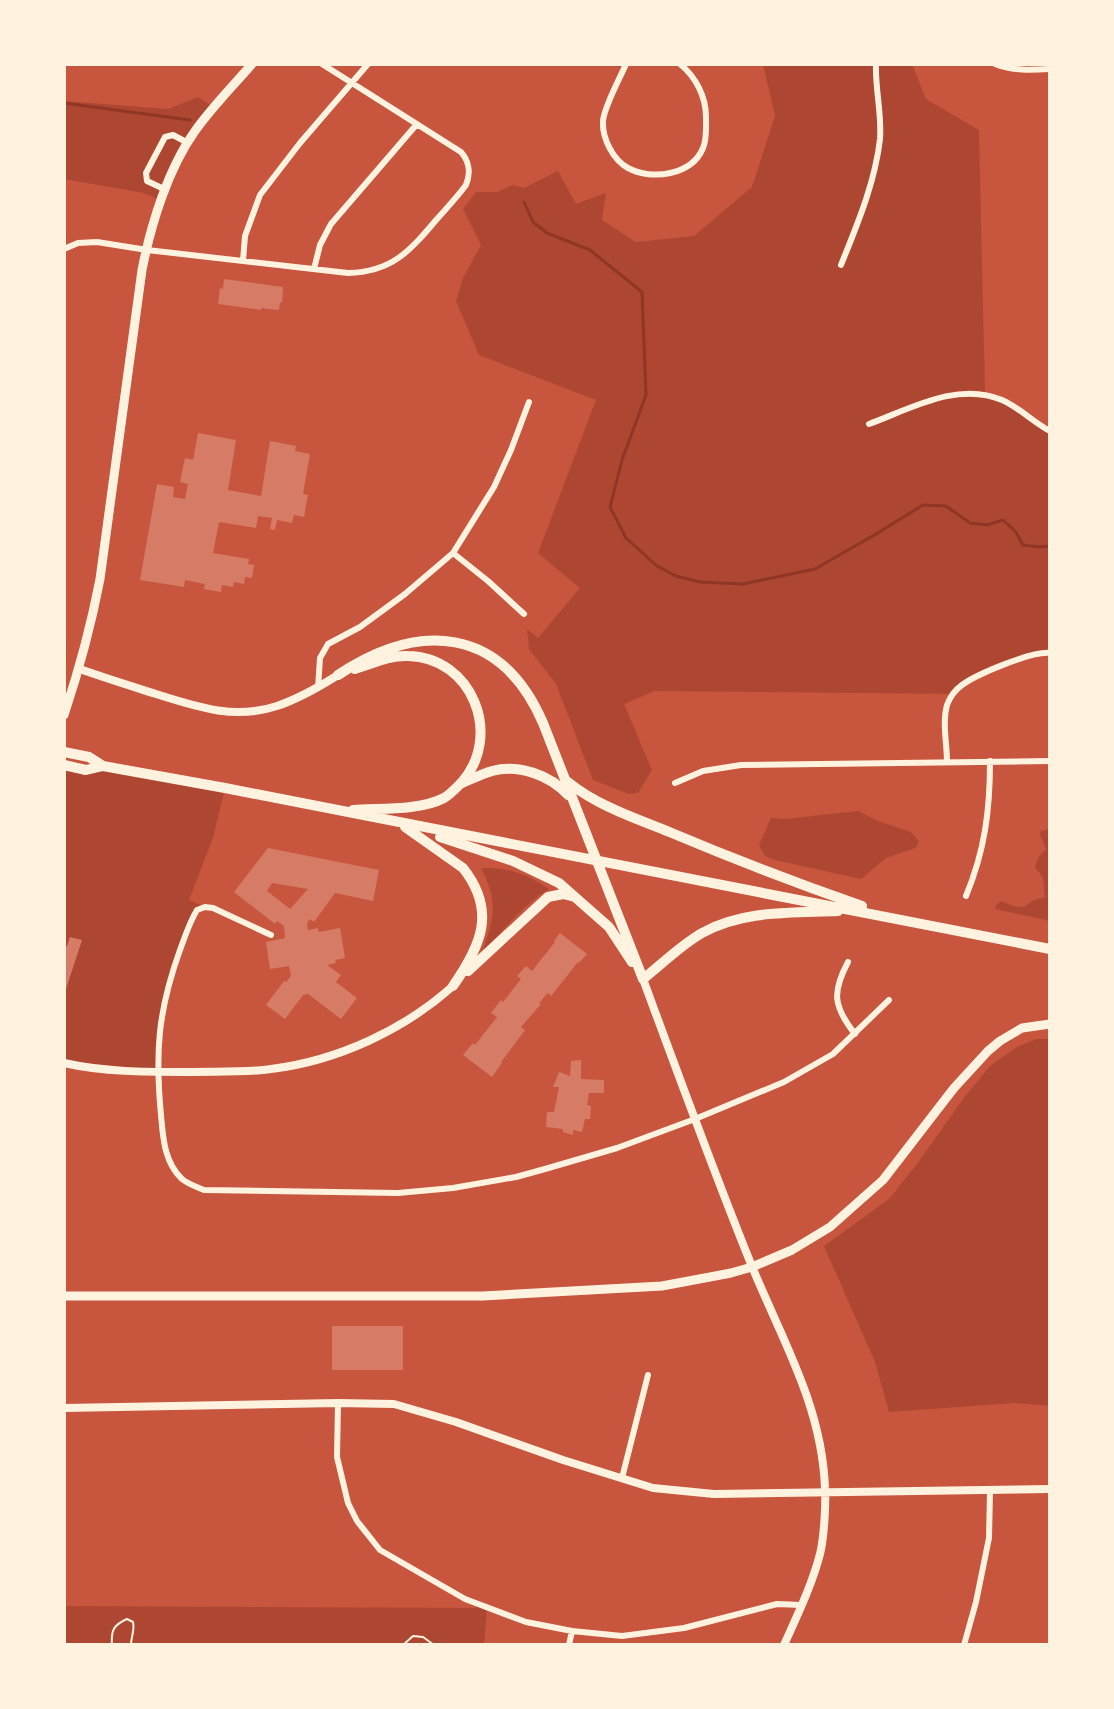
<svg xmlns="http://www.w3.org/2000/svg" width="1114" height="1709" viewBox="0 0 1114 1709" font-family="'DM Sans',sans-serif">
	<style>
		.green { fill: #ae4732 }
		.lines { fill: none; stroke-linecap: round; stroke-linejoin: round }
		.stream { stroke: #8f3625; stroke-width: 3 }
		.building { fill: #d67c66; fill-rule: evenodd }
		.path { stroke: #fff3e0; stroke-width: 2 }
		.minor { stroke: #fff3e0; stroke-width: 6 }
		.tertiary { stroke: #fff3e0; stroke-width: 8 }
		.secondary { stroke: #fff3e0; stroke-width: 9 }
		.primary { stroke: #fff3e0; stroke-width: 10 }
	</style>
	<rect width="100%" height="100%" fill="#c8553d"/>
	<path class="green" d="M763,64H912L926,99L979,130L985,396L999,399L1050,431V653L1044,652L971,680L953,694L655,691L624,704L652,770L638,793L629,794L593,780L556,684L529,649L527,629L538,638L580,588L538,553L596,400L479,355L456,301L463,278L481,245L463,209L476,192H497L513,185L524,188L558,171L576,204L606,193L602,220L636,242L694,236L752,187L775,116Z
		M198,97L215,108L196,130L162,201L144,193L64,179V101L168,109Z
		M64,765L103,766L225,788L213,838L189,900L205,907L197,911L170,977L157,1072L64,1063Z
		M858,811L878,821L911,832L919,841L915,848L886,858L861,879L775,860L765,856L759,845L771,818L786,819Z
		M1050,829V921L995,909L996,905L1001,901C1034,916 1022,898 1045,898L1043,878L1035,867L1038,858L1046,849L1040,835L1041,831Z
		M481,868C509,867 527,874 549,889C526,902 502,932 483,951C494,915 499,904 481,868Z
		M1036,1039H1050V1406L1015,1403L889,1412L875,1362L824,1246L889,1199L917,1164L963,1099L991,1065L1017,1047Z
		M477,1604L487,1608L484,1645H64V1606L476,1608Z"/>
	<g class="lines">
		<path class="stream" d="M64,103L190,120
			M524,202L533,222L547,233L590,250L642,292L646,395L622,460L610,507L626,538L657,566L676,576L700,582L743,584L815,569L876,534L923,505L946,506L970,523L987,525L1003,520L1016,532L1023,545L1039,547L1050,546"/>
	</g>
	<path class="building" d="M224,279L283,287L282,303L280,302L279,310L261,308V310L218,304L220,288L223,289Z
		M198,433L236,440L228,490L261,496L270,441L296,446L295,451L310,454L303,494L308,495L304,517L294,515L292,523L277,520L275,530L270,529L272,518L258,516L256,528L219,522L213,553L249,559L248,564L254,565L252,578L245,577L244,584L234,582L233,587L222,585L221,592L204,589L205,584L185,580L184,587L140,580L157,484L174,487L173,497L185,499L188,484L180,482L185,458L193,460Z
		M268,848L379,870L373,901L335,893L314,922L310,919L307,923L308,930L318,928L319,932L340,928L345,958L335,960L336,963L327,965L341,975L336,982L357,998L341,1019L308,994L303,995L285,1019L266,1005L284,981L286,982L291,976L289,966L270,969L266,942L285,938L284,926L277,921L275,924L234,892ZM272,883L308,889L290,909L267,891Z
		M560,933L587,954L579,963L578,962L551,996L548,993L539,1003L541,1004L521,1027L525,1030L501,1062L502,1063L492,1077L463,1055L473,1043L475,1045L497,1017L491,1013L501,1000L503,1002L521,979L517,976L526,966L532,971L555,942L554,941Z
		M70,937L82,940L65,992L64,945L67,946Z
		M581,1060V1079L604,1080V1093H589L587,1105L591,1106L590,1119H585L582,1132L573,1130V1135L563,1132V1129L546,1127L547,1112H554L559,1087H553L559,1072L570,1076L571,1061Z
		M332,1326H403V1370H332Z"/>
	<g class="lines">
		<path class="path" d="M112,1645C111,1631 113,1625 127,1619L133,1622C135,1631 131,1636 131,1645
			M403,1645L413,1636L423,1637L434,1645"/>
		<path class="minor" d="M626,64C620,78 604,107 603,121C602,138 613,160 628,168C652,181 692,175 703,148C707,139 706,127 706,117C706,97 696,77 680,64
			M995,64C1013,71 1031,70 1050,69
			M166,190L147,181L146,173L165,137L173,135L188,143
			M64,249L78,243L97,242L147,250L348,273C392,272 410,251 437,219C447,208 457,197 466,185C471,173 469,161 461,152L322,64
			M243,261L245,236L260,195L300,143L368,64
			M841,265C857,225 875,183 880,139C882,114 875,89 876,64
			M314,269L320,245L331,224L417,124
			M869,424C910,409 958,381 1002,400C1020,408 1033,422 1050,431
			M453,553L488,581L524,614
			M318,688L320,658L328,644L360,627L405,594L453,553L494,487L511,450L529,402
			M947,762C947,743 942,723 947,705C950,697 955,690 962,685C977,674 1032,651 1050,653
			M675,783L703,771L741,765L1050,761
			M966,896C985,850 990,810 990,761
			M271,935L213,908L205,907L197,910C189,923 185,937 180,950C158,1011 155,1052 161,1115C163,1137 164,1162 182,1179C188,1184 197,1187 204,1190L398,1193L453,1188L516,1177L545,1169L617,1148L695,1119L784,1082L833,1054L889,1000
			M848,962C832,992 833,1006 855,1034
			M338,1403L337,1457L348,1503L357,1521L380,1550L465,1599L526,1622L572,1631L622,1636L684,1628L777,1604L801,1605
			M622,1478L648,1375
			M569,1645L572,1631
			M964,1645L976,1602L989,1538L990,1491"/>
		<path class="tertiary" d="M80,669C105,678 131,686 156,694C197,707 235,720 277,706C298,699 319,687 338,675
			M643,979C678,1074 713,1170 751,1264C781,1338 822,1405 825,1488C826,1505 824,1538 820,1554C812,1585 797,1616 784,1645
			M64,1063C104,1072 145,1072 186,1072C214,1071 243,1073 271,1069C337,1061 404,1030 453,986
			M64,1408L338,1403L394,1404L456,1422L563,1460L653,1488L714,1494L1050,1489"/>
		<path class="secondary" d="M64,715C79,670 91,626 100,579L142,270C151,224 168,169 195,131C212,107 233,86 252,64
			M64,1296H483L662,1286L731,1273L752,1267L792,1250L830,1227L883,1180L954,1088L988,1051L1000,1041L1022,1028L1050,1024"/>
		<path class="primary" d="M338,675C419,621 501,626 543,723L643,979
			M64,752L89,757L103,766
			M64,765L86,770L103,766L225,788L1050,949
			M568,782C596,805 634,818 667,831C731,858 796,883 862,906
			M462,783C472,779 482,774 492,771C519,764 550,775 568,795
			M353,810C380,808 419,811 444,798C451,794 456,788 462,782C503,735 472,657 408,656C390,655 372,664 355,669
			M405,827L463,868C497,911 481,946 453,986
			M440,837L513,861L559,883L609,927L632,962
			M468,971L548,897L563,894L575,897
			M643,979C662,964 681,945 702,933C743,910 792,913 838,911"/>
	</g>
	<rect width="1114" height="1709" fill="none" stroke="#fff3e0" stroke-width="132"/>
</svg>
